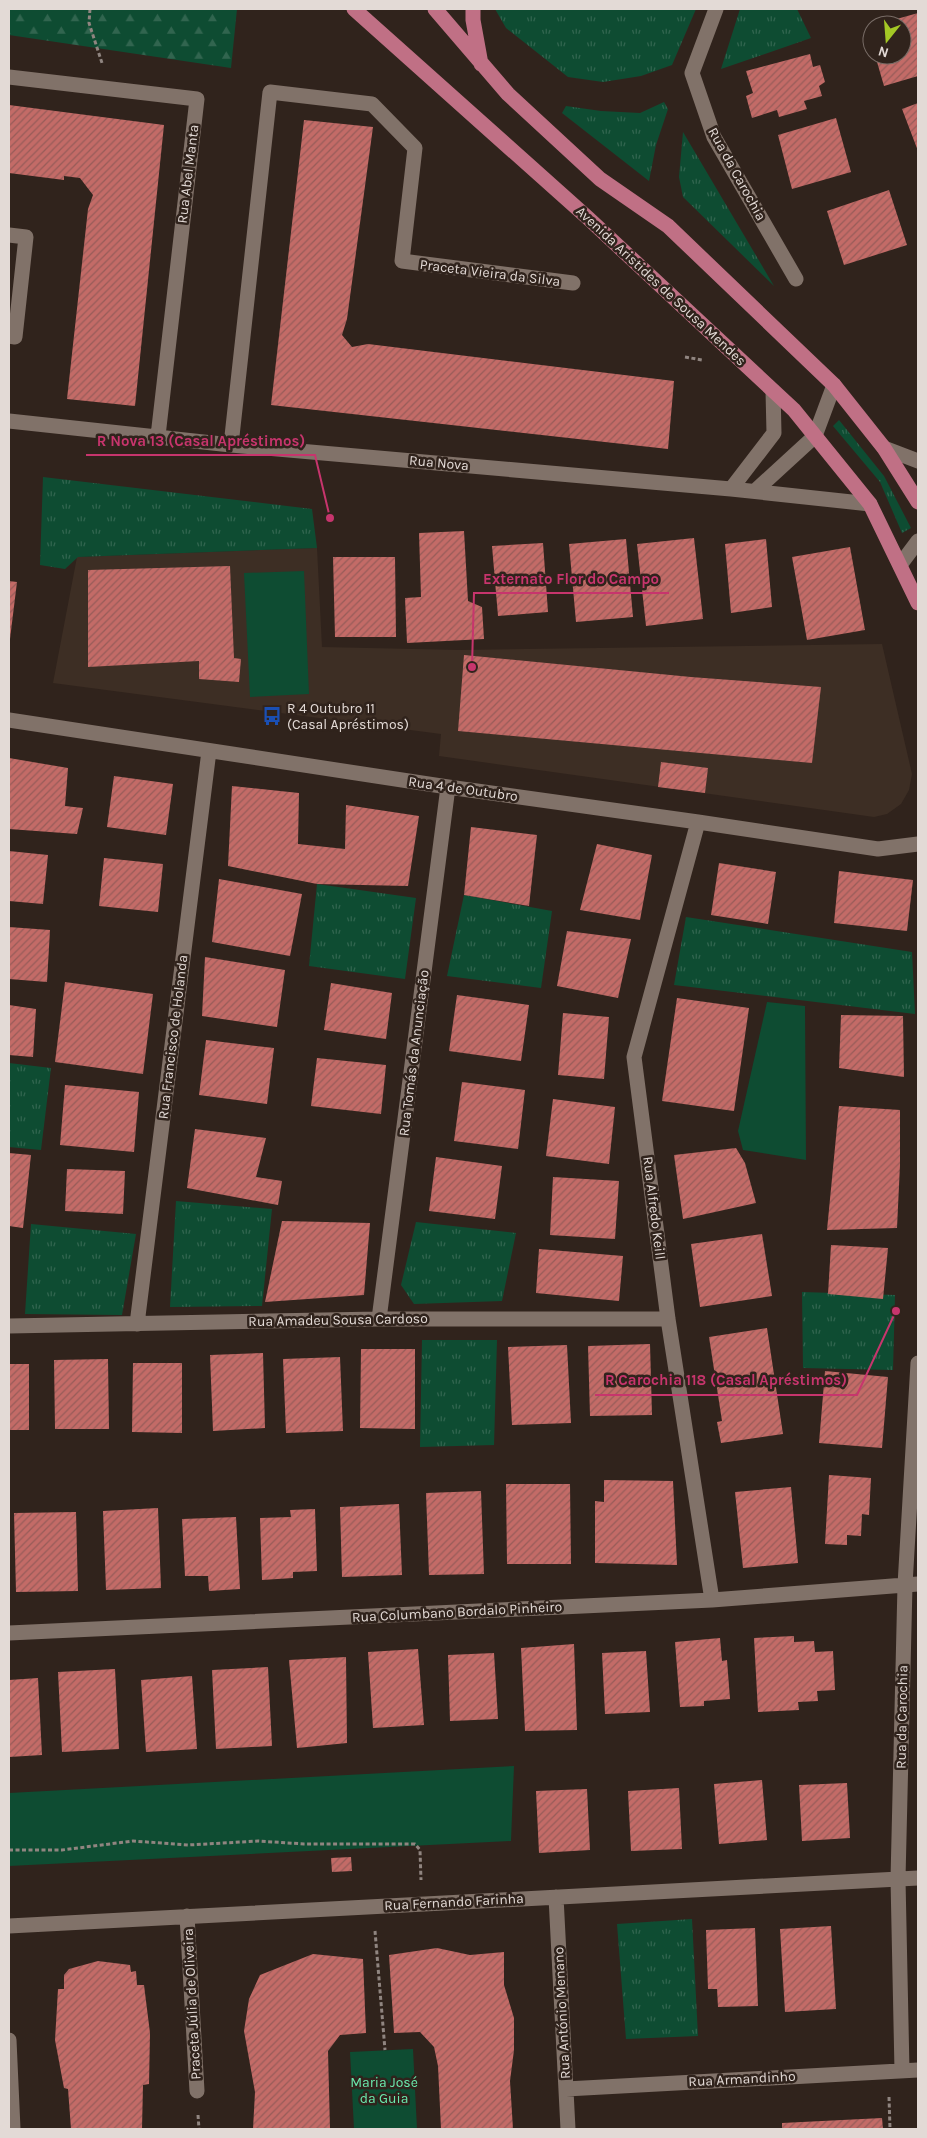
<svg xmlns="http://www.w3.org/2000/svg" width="927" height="2138" viewBox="0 0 927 2138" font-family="Karla,sans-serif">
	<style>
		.education { fill: #3d2e24 }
		.grass { fill: url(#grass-tufts) }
		.forest { fill: url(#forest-firs) }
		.garden { fill: #0e4c32 }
		.building { fill: url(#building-hatch) }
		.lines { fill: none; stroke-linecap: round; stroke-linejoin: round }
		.path { stroke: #908580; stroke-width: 3; stroke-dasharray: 4 2.5; stroke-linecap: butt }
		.minor { stroke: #817269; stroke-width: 15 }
		.major { stroke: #c07085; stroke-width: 15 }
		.labels { text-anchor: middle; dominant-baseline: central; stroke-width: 5; stroke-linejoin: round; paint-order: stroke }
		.street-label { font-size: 14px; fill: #e3dad6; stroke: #30231c }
		.poi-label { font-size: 14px; fill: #e3dad6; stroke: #30231c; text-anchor: start }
		.park-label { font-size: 14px; fill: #6beaae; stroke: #30231c }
		.leader { fill: none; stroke: #c7356d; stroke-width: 2 }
		.callout-dot { fill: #c7356d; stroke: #30231c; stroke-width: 2 }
		.callout-label { font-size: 15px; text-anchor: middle; font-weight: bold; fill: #c7356d; stroke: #30231c; stroke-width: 5; stroke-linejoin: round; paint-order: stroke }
	</style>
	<defs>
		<pattern id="grass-tufts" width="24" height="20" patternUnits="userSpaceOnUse" patternTransform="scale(1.25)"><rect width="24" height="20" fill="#0e4c32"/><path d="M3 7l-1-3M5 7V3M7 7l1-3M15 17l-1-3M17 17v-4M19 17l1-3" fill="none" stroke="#31654f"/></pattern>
		<pattern id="forest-firs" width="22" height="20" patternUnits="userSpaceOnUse" patternTransform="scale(1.25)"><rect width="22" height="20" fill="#0e4c32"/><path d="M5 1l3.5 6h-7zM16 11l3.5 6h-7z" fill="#31654f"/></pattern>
		<pattern id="building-hatch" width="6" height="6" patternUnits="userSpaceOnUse" patternTransform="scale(1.25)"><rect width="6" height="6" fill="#c36b67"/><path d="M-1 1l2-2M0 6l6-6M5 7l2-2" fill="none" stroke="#975c59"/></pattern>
	</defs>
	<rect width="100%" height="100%" fill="#30231c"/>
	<path class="education" d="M317,548L322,647L459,650L882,644L912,774L909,790L901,804L887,814L874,817L439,756L441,734L53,683L77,557Z"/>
	<path class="grass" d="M495,9H696L672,65L641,76L603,82L568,77L506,28Z
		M740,9H797L811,38L721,69Z
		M664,102L668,109L656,145L649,181L562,113L566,106L601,111L640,113Z
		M683,132L774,286L683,197L679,177Z
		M839,420L884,476L911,528L902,533L880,482L833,426Z
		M43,477L312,509L317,548L78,557L65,569L40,565Z
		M317,884L416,898L405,979L309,966Z
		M464,895L552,911L541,988L447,976Z
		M686,917L912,952L915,1014L674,985Z
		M9,1063L51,1068L41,1150L9,1147Z
		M176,1201L272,1209L262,1306L170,1307Z
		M416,1222L516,1233L502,1301L414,1304L401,1285Z
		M31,1224L136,1234L122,1315L25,1314Z
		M802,1292L895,1295L893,1370L803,1368Z
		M422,1340H497L494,1445L420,1447Z
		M692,1919L698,2036L626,2039L617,1924Z"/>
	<path class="forest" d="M9,9H237L231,68L9,35Z"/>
	<path class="garden" d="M304,571L309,694L250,697L244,573Z
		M767,1002L805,1006L806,1160L743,1150L738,1131Z
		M514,1766L511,1841L9,1866V1793Z
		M413,2049L417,2129H354L350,2052Z"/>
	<path class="building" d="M918,13V76L884,86L875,55H902V25L879,24Z
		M810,54L813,67L820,65L825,82L819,86L822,96L804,101L807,109L779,117L777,110L752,118L746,96L753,93L746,71Z
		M918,103V151L902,109Z
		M9,105L164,125L135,406L67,399L88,209L93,195L80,178L64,176V180L9,173Z
		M836,118L851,172L792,189L778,135Z
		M304,120L373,127L347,319L342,335L352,347L368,344L674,381L668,449L271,405Z
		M889,190L907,245L844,265L827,211Z
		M464,531L468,601L482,607L484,639L407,643L405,598L421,597L419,533Z
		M694,538L703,619L646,626L637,544Z
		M626,539L633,617L576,622L569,544Z
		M766,539L772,607L731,613L725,544Z
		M543,543L548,612L498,616L492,546Z
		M850,547L865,630L807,640L792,557Z
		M333,557H395L396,637H335Z
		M230,566L234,658L241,659L239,682L199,679V661L88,667V570Z
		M9,581L17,582L10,639H9Z
		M464,655L691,677L821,687L812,763L458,731Z
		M9,758L68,768L65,806L83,808L77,834L9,829Z
		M661,762L708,768L705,793L658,787Z
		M114,776L173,784L166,835L107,827Z
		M232,786L299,793L298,844L345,849L346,805L419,816L408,886L317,884L228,866Z
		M471,827L537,835L529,906L464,895Z
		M597,844L652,855L640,920L580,910Z
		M9,851L48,855L43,904L9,901Z
		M104,858L163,864L158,912L99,906Z
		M719,863L776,872L768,924L711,915Z
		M839,871L913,880L907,931L834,923Z
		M219,879L302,894L290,956L212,942Z
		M9,927L50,930L47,982L9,979Z
		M567,931L631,939L618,998L557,986Z
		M205,957L285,970L277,1027L202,1016Z
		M65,982L153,994L143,1074L55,1062Z
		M331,983L392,993L386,1039L324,1030Z
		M457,995L529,1005L521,1061L449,1051Z
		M677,998L749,1008L734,1111L662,1101Z
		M9,1005L36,1009L33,1057L9,1055Z
		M563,1013L609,1017L604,1079L558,1075Z
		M841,1015L903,1016L904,1077L839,1068Z
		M206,1040L274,1048L267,1104L199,1095Z
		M317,1058L386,1065L381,1114L311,1106Z
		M462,1082L525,1090L518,1149L454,1141Z
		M65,1085L139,1092L134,1152L60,1145Z
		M553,1099L615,1107L609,1164L546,1156Z
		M839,1106L900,1110V1165L897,1228L827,1230Z
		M195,1129L266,1138L256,1177L282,1181L278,1205L187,1188Z
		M736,1148L745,1163L756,1203L683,1219L674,1155Z
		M9,1153L31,1155L23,1228L9,1226Z
		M436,1157L502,1166L495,1219L429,1211Z
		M67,1169L125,1171L123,1214L65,1211Z
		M553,1177L619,1181L615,1239L550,1235Z
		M282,1221L370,1223L364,1295L265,1302Z
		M762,1234L772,1296L700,1307L691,1244Z
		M831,1245L888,1248L883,1299L828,1294Z
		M539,1249L623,1256L619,1301L536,1293Z
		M767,1328L783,1434L721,1443L717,1422L722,1421L709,1337Z
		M650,1344L652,1415L590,1416L588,1346Z
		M567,1345L571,1423L512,1425L508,1347Z
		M361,1349H415V1429L360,1428Z
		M263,1353L265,1428L213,1431L210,1355Z
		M340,1357L343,1431L286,1433L283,1359Z
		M108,1359L109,1429H55L54,1360Z
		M133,1363H182V1433L132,1432Z
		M9,1364H29V1430H9Z
		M825,1371L888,1377L882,1448L819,1443Z
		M829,1475L871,1478L869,1515L862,1514L861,1536L847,1535V1545L825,1544Z
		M604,1480L673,1481L677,1565L595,1563V1501L604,1502Z
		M506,1484H570L571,1564H507Z
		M791,1487L798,1563L743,1568L735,1492Z
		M481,1491L484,1574L429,1575L426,1493Z
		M399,1504L402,1575L342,1577L340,1507Z
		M158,1508L161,1588L106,1590L103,1511Z
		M315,1509L317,1571L293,1572V1578L262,1580L260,1518L291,1517L290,1510Z
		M76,1512L78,1591L16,1592L14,1513Z
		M236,1517L240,1589L209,1591L208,1576H185L182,1519Z
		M794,1636V1642L814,1641L815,1652L833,1651L835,1690L817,1691L818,1701L798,1702L799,1710L758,1712L754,1638Z
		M720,1638L722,1661L727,1660L730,1699L704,1701V1706L680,1707L675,1642Z
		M574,1644L577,1730L525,1731L521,1648Z
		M418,1649L424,1725L373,1728L368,1652Z
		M646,1651L650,1712L605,1714L602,1653Z
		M494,1653L498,1719L450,1721L448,1655Z
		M346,1657L347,1743L297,1748L289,1660Z
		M268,1667L272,1746L216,1749L212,1670Z
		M115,1669L119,1749L62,1752L58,1672Z
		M192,1676L197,1749L146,1752L141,1680Z
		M38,1678L42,1755L9,1757V1680Z
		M762,1780L767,1840L719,1844L714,1784Z
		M847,1783L850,1838L802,1841L799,1785Z
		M679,1788L682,1849L631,1851L628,1791Z
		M587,1789L590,1850L539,1853L536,1791Z
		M351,1857L352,1871L332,1872L331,1858Z
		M831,1926L836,2009L785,2012L780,1929Z
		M755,1928L758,2006L718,2007L717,1989H708L706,1930Z
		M437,1948L470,1955L504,1952V1985L514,2018V2050L510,2081L513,2129H441L438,2066L434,2047L420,2032L394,2033L389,1955Z
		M313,1954L363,1959L366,2033L340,2035L328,2051L330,2129H253L255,2092L244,2031L249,1999L260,1975Z
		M98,1961L130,1965L131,1972L136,1971L137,1985H144L150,2033L149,2084L143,2085L142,2129H71L68,2089L64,2088L55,2040L58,1989H64V1975L69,1969Z
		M882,2118L883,2129H782V2123Z"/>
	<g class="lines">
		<path class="path" d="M90,9L89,23L102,63
			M685,357L702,360
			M9,1850H62L133,1841L188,1845L258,1841L304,1844H415L420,1850L421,1880
			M375,1931L385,2050
			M889,2097L890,2129
			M198,2115L199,2129"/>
		<path class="minor" d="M716,9L692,73L714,137L796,279
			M9,77L197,99L158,436
			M9,235L26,237L15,337L9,336
			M9,421L231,445L731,489L870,504
			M231,445L270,92L372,104L415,148L402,261L573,283
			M884,448L918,461
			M731,489L774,433L773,391
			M755,491L815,436L834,385
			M900,565L918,541
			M9,720L448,787L698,822L878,849L918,844
			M698,822L634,1057L668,1319L712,1600
			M379,1319L448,787
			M137,1324L209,751
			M9,1326L379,1319H668
			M9,1633L712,1600L918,1584
			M556,1897L568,2129
			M187,1916L197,2091
			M9,1926L918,1878
			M9,2040L13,2129
			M902,2071L898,1879L905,1585L918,1363
			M566,2089L918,2070"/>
		<path class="major" d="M354,9L588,218L794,410L870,504L918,603
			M435,9L508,94L600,179L668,226L834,385L884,448L918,502
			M473,9V20L481,64"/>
	</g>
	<defs>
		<g id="bus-bare" transform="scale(1.5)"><path d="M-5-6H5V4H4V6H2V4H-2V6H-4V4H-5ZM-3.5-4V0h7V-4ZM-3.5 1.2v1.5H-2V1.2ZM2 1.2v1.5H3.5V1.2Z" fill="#1a4fb4" stroke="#30231c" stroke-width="2.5" paint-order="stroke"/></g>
	</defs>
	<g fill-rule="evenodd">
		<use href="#bus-bare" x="272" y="716"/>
	</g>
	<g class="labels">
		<g class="street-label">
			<text transform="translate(188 174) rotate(-83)">Rua Abel Manta</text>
			<text transform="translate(737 174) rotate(61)">Rua da Carochia</text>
			<text transform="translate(490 273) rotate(7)">Praceta Vieira da Silva</text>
			<text transform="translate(661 286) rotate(43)">Avenida Aristides de Sousa Mendes</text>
			<text transform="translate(439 463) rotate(5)">Rua Nova</text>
			<text transform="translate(463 789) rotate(8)">Rua 4 de Outubro</text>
			<text transform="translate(173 1037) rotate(-83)">Rua Francisco de Holanda</text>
			<text transform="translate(414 1053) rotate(-83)">Rua Tomás da Anunciação</text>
			<text transform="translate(654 1208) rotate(83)">Rua Alfredo Keill</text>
			<text transform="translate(338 1320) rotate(-1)">Rua Amadeu Sousa Cardoso</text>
			<text transform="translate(457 1612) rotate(-3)">Rua Columbano Bordalo Pinheiro</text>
			<text transform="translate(902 1717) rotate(-89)">Rua da Carochia</text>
			<text transform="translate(454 1902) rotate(-3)">Rua Fernando Farinha</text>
			<text transform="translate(192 2004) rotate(-93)">Praceta Júlia de Oliveira</text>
			<text transform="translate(562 2013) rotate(-93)">Rua António Menano</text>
			<text transform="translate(742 2079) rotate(-3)">Rua Armandinho</text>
		</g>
		<g class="poi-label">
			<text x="287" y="708">R 4 Outubro 11<tspan x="287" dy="16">(Casal Apréstimos)</tspan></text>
		</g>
		<g class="park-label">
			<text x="384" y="2082">Maria José<tspan x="384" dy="16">da Guia</tspan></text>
		</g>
	</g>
	<path class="leader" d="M330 518L315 455H86M472 667L474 593H669M896 1311L857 1395H595"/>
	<g class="callout-dot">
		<circle cx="330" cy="518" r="5"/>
		<circle cx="472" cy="667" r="5"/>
		<circle cx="896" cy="1311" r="5"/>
	</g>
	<g class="callout-label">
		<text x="201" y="446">R Nova 13 (Casal Apréstimos)</text>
		<text x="571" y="584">Externato Flor do Campo</text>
		<text x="726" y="1385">R Carochia 118 (Casal Apréstimos)</text>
	</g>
	<rect width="927" height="2138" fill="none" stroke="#e3dad6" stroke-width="20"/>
	<g transform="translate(887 40) rotate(197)"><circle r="24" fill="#30231c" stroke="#786c66"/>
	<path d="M0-4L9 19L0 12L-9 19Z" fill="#a4c825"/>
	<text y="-8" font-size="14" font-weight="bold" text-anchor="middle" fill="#e3dad6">N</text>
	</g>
</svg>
